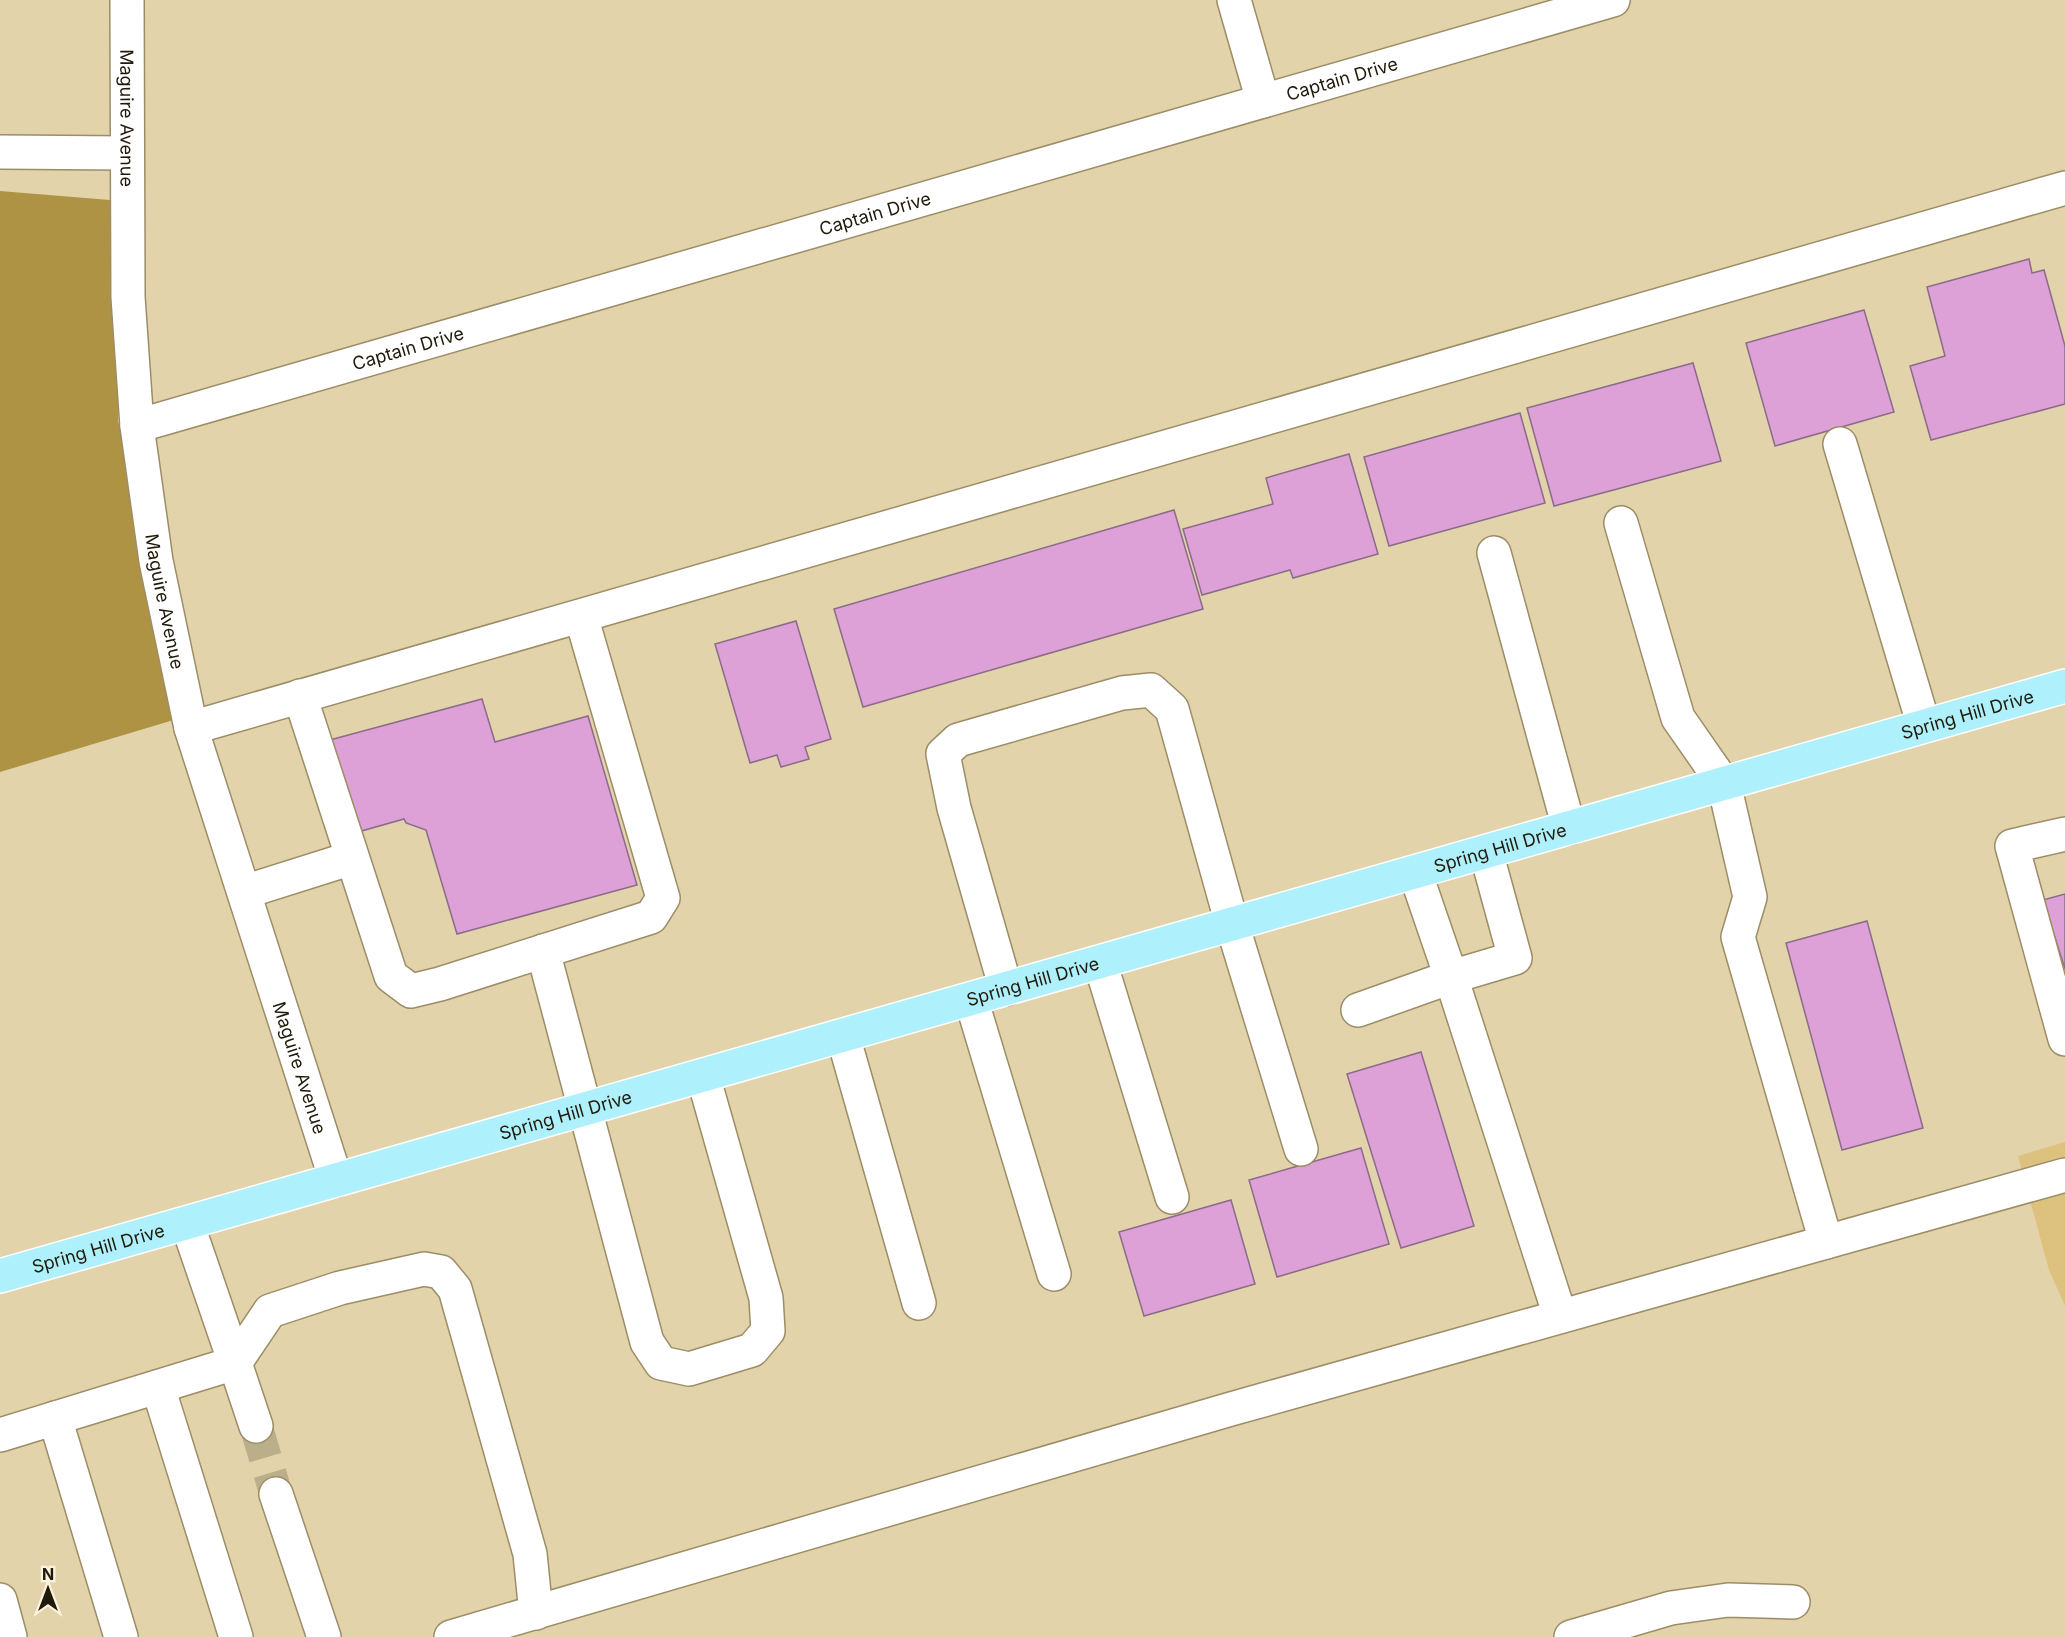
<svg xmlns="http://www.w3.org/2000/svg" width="2065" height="1637" viewBox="0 0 2065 1637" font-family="Inter,sans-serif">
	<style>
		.green { fill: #dcc27e }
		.forest { fill: #af9345 }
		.building { fill: #dda0d7; stroke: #8b6c88; stroke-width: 1.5 }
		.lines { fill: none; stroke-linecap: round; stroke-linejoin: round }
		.minor-tunnel { stroke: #bbae8a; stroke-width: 33; stroke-dasharray: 33 16; stroke-linecap: butt }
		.minor-casing { stroke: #9c8d67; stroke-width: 36 }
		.major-casing { stroke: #fff; stroke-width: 36 }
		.minor { stroke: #fff; stroke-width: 33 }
		.major { stroke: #aef0fb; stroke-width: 33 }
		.labels { text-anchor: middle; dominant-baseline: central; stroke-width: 4.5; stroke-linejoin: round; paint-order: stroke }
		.street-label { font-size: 18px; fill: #201a0b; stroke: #fcf4e0 }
	</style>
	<rect width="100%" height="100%" fill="#e2d3aa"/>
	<path class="green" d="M2065,1142V1306L2049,1270L2018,1156Z"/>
	<path class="forest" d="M0,191L134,202L118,421L197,713L0,772Z"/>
	<path class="building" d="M2029,259L2032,273L2044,270L2065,346V404L1931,440L1910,366L1945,356L1927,287Z
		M1864,310L1894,412L1775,446L1746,343Z
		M1693,363L1721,461L1554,506L1527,408Z
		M1520,413L1545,503L1389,546L1364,457Z
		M1349,454L1378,554L1293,578L1290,570L1202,595L1183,529L1273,504L1266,478Z
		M1174,510L1203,609L863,707L834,609Z
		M796,621L831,739L805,747L809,759L781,767L777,755L750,763L715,644Z
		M482,699L495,742L588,716L637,885L457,934L426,830L406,823L404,819L351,834L326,741Z
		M2065,894V969L2043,900Z
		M1867,921L1923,1128L1842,1150L1786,943Z
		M1421,1052L1474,1226L1401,1248L1347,1074Z
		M1361,1148L1389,1244L1277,1277L1249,1180Z
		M1231,1200L1255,1284L1144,1316L1119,1232Z"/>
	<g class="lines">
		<path class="minor-tunnel" d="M256,1426L276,1494"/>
		<g class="minor-casing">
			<g id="minor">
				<path id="s1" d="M127,0L128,297L137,426L156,561L191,728L336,1180"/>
				<path d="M1234,0L1263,101"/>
				<path d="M0,152L126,153"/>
				<path id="s2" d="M137,426L1613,0"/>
				<path d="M1840,444L1924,726"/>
				<path d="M1621,523L1678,718L1724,784L1750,897L1738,937L1826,1242"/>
				<path d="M1494,553L1569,828"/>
				<path d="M300,696L391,976L411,991L440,984L651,917L663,898L581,616"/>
				<path d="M191,728L2065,188"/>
				<path d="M2065,834L2012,846L2065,1039"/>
				<path d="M1415,872L1451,977L1515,958L1486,852"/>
				<path d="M244,892L352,858"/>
				<path d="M543,951L647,1342L661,1363L689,1369L752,1350L768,1331L766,1298L703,1076"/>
				<path d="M1100,962L1172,1197"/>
				<path d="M1006,989L954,808L943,754L958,740L1122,693L1151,690L1172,709L1232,924L1301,1149"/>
				<path d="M971,999L1054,1274"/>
				<path d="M1358,1010L1451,977L1560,1316"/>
				<path d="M843,1036L919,1303"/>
				<path d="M158,1387L236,1637"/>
				<path d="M55,1418L121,1637"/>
				<path d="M256,1426L235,1363L270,1311L340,1288L424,1269L441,1272L455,1289L530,1554L536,1613"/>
				<path d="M0,1435L235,1363L187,1223"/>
				<path d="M276,1494L324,1637"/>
				<path d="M0,1600L10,1637"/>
				<path d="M451,1637L1231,1409L2065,1175"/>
				<path d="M1571,1637L1671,1608L1728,1600L1793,1602"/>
			</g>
		</g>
		<g class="major-casing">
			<g id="major">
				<path id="s3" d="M0,1276L2065,686"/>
			</g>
		</g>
		<use href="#minor" class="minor"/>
		<use href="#major" class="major"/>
	</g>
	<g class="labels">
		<g class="street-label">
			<text stroke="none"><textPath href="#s2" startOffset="1254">Captain Drive</textPath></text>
			<text stroke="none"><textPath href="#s1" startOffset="118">Maguire Avenue</textPath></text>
			<text stroke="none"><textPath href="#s2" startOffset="768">Captain Drive</textPath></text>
			<text stroke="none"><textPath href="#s2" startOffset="282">Captain Drive</textPath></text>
			<text stroke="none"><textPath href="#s1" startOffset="604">Maguire Avenue</textPath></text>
			<text stroke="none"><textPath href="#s3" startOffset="2046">Spring Hill Drive</textPath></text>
			<text stroke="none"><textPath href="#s3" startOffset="1560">Spring Hill Drive</textPath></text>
			<text stroke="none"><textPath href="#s3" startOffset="1074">Spring Hill Drive</textPath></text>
			<text stroke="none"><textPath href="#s1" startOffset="1090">Maguire Avenue</textPath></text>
			<text stroke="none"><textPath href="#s3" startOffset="588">Spring Hill Drive</textPath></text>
			<text stroke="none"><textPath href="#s3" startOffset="102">Spring Hill Drive</textPath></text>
		</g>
	</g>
	<g transform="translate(48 1589)" stroke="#fcf4e0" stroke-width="4.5" paint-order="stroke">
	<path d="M0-4.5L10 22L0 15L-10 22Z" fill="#201a0b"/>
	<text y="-9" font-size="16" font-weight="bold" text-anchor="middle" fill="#201a0b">N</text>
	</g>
</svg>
